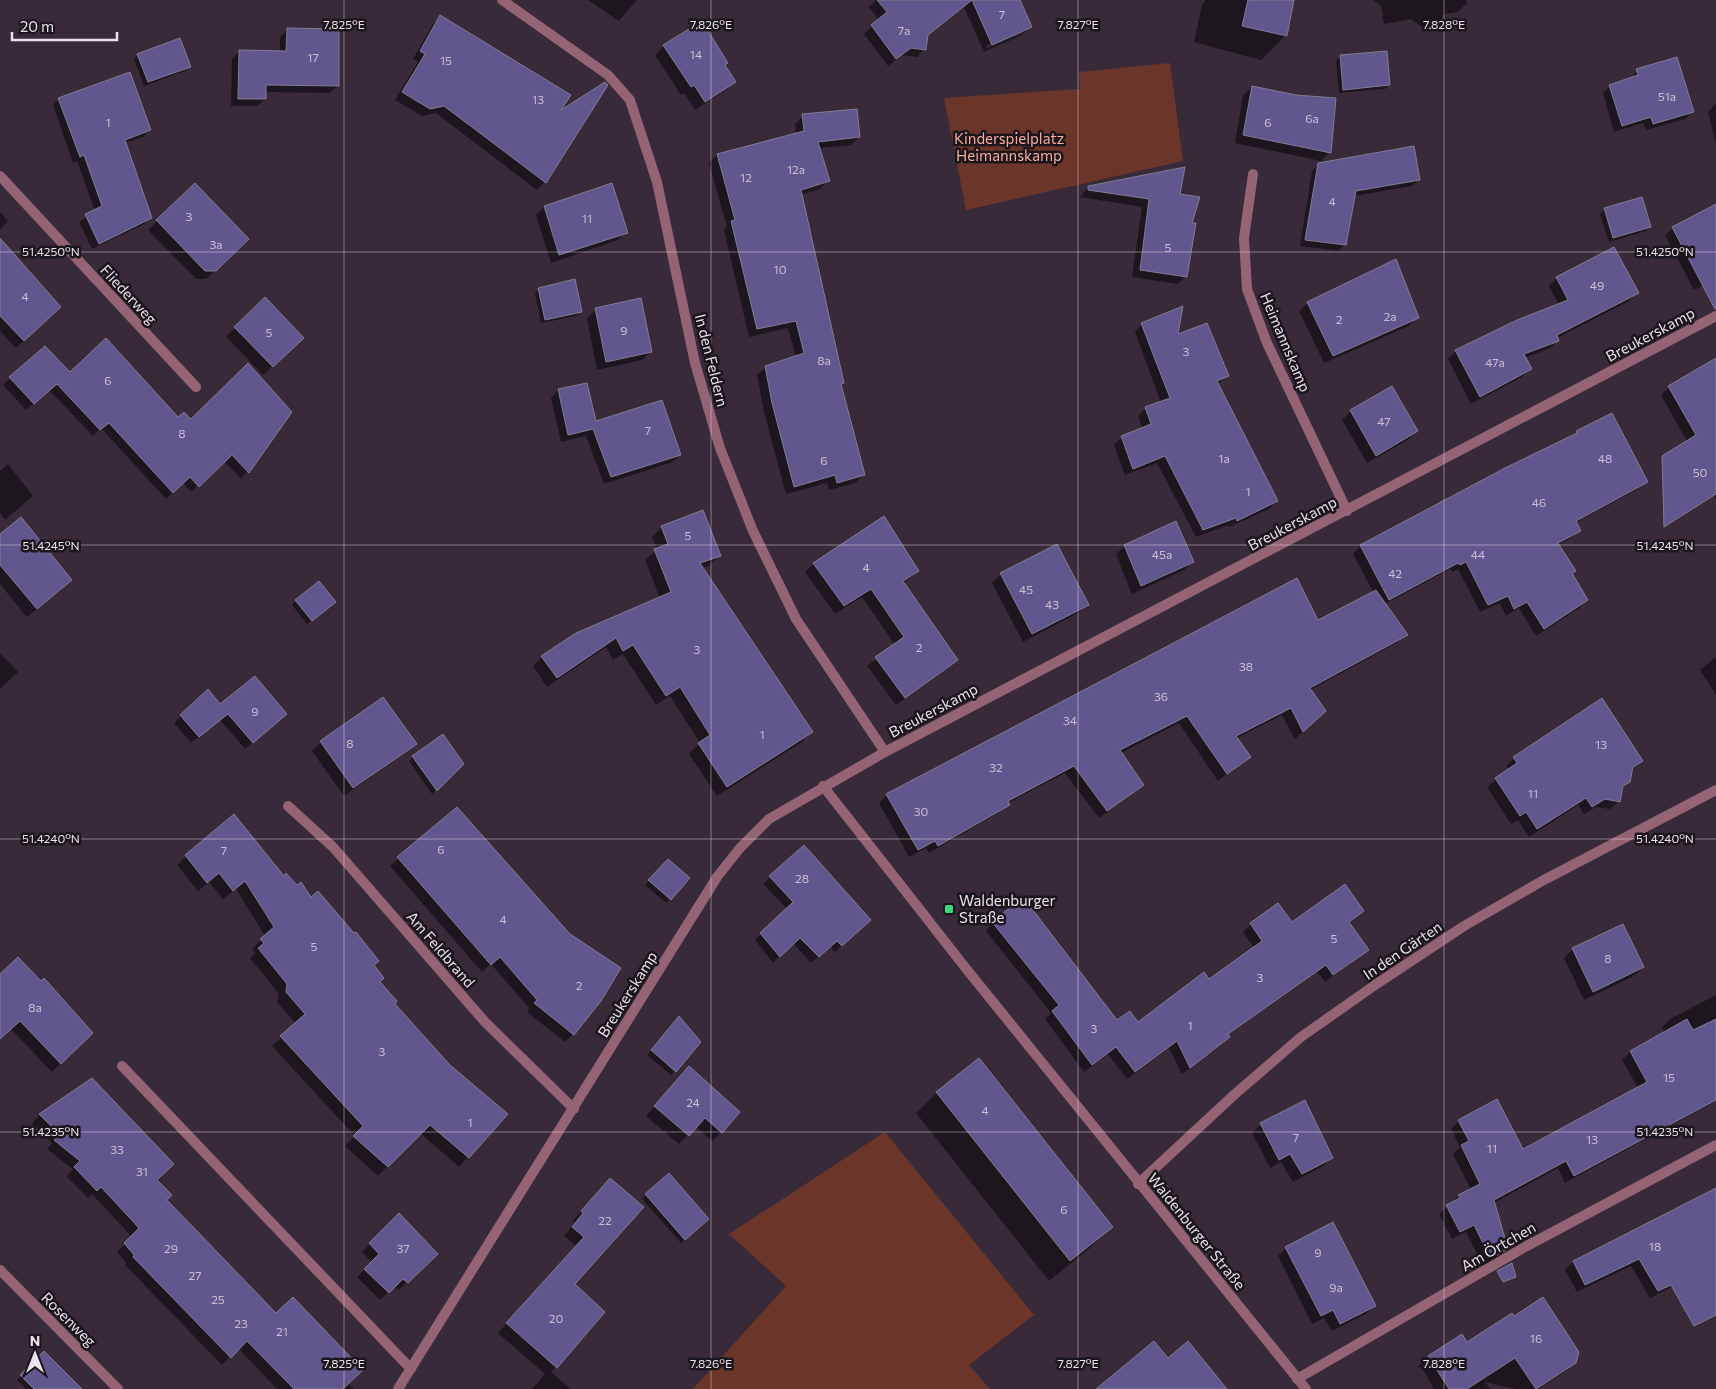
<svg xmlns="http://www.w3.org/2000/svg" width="1716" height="1389" viewBox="0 0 1716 1389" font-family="Commissioner,sans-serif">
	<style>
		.green { fill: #6c352a }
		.shadow { fill: #0007; fill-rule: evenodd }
		.building { fill: #61578e; stroke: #7f7d92 }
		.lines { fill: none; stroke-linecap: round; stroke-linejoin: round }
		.service { stroke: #956474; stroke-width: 10 }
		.minor { stroke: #956474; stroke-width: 10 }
		.ticks { fill: none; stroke: #eae1ea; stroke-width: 1; stroke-opacity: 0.45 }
		.poi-dot { fill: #39d87f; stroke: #1b151c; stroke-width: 2 }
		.labels { text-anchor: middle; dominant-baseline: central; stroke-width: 5; stroke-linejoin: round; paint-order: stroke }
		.number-label { font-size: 12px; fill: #c8bed3 }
		.park-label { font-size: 15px; fill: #f8ac9b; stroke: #1b151c }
		.street-label { font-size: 15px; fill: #eae1ea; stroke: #1b151c }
		.poi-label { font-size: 15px; fill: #eae1ea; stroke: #1b151c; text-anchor: start }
		.ticks-label { font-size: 12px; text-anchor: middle; fill: #eae1ea; stroke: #1b151c; stroke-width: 5; stroke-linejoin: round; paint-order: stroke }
	</style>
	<rect width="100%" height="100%" fill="#382a39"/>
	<path class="green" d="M1170,63L1183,161L966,210L944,98L1080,89L1079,72Z
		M885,1132L1034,1315L969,1365L990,1389H693L786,1286L729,1234Z"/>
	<path class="shadow" d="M588,0H637L619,21Z
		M876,0H1019L1030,27L1022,35L984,52L964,7L926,36L924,49L917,57L902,55L888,66L864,34L879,20L869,7ZM1023,30V33L987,48L986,46Z
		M1206,0H1293L1286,35L1261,60L1194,42L1202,5Z
		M1373,0H1466L1467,3L1458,12L1445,14L1434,27L1423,28L1411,19L1384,24L1381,6Z
		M441,16L556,114L545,182L537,190L436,113L422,116L395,100L418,62L413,59L433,24Z
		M287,30L338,86L330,93L265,92V99L257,106H231L232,59L239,51L280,52V37Z
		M664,46L724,65L735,82L726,90L695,110L684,93L681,95L655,55Z
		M1386,53L1389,85L1385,89L1339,93L1336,61L1340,57Z
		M138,55L189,67L185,71L144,86L134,59Z
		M1637,71L1692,112L1685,119L1646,130L1643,123L1614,132L1603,93L1610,86L1630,79Z
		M1252,87L1330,152L1321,161L1235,143L1243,96Z
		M59,99L149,130L143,137L125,143L151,218L144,224L92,249L79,222L95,211L77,161L73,163L53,105Z
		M1715,104H1716V144L1708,112Z
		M803,116L859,137L851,145L819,148L828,181L820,189L800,195L840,384L863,475L855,483L829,490L827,483L786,494L764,412L757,375L766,367L796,357L788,328L749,337L724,230L727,227L709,163L717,155L796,135L795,124Z
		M1319,164L1419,180L1412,186L1354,196L1345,244L1339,251L1300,246L1312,171Z
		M195,184L248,239L206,279H196L148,230Z
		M612,185L626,232L618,240L551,263L536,215L544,207Z
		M1088,187L1179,195L1190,224L1186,276L1178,284L1132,277L1142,207L1080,197Z
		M1641,198L1650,227L1646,231L1609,242L1600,214L1604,210Z
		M1716,206V278L1694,290L1665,235L1673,228Z
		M0,212L8,221L0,230Z
		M0,237L59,307L16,348L0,331Z
		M1557,278L1637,293L1629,301L1557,338L1558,340L1550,348L1525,358L1530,369L1522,377L1471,404L1448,359L1456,351L1559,305L1549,286Z
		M539,289L580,312L576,316L541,323L535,293Z
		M265,299L293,346L263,375L226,337Z
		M1308,303L1417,317L1409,326L1324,363L1299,311Z
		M596,309L651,351L642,360L597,370L587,318Z
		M1142,324L1227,376L1218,384L1277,501L1269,509L1229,527L1228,525L1196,537L1157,463L1125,475L1114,445L1122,437L1142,428L1138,416L1146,408L1161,403L1135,332Z
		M45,347L70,374L178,419L191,421L291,412L241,479L224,461L191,492L183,483L166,499L101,428L93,436L49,390L26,410L3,385Z
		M1716,361V499L1683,448L1688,443L1661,395L1669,387Z
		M558,390L595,423L680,455L673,462L604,484L586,436L561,442L551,398Z
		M1351,411L1416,431L1408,440L1367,463L1342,420Z
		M1577,432L1646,481L1638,489L1575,523L1579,530L1571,538L1558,545L1575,571L1571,575L1587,600L1579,608L1536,636L1519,608L1506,616L1500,603L1480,612L1458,569L1452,572L1450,569L1385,604L1406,634L1398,642L1310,690L1317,719L1295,739L1282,715L1237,738L1250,756L1218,781L1179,723L1121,753L1142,785L1099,818L1065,773L1008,803L1000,812L929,853L926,848L909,857L879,803L887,795L1318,622L1373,592L1353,554L1360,546L1572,437Z
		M8,464L33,496L5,520L0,513V471Z
		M662,527L719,556L710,565L702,568L811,732L802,742L717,796L689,754L700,743L670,696L656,705L623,654L613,660L606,647L547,687L533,666L542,657L660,598L645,560L657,550L652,537Z
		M0,535L62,589L27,617L0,584Z
		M1056,546L1087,604L1078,613L1023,642L992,583L1001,574Z
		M1125,546L1193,561L1184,570L1132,594L1116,554Z
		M814,564L918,571L903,584L956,660L896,705L867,666L895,645L862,597L835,614L805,572Z
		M296,601L330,606L307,624L292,605Z
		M0,653L18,672L0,689Z
		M1716,657V695L1700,670Z
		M383,699L415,744L406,752L344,796L312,751L321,742Z
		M220,705L278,721L245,749L220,720L191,743L174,723L181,716Z
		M413,757L462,764L432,794L409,761Z
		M1514,758L1641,761L1631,770L1629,781L1621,789L1619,801L1610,809L1596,807L1584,814L1578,805L1529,837L1518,820L1511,824L1487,787L1509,770L1506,766Z
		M457,809L573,1034L565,1042L527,1012L529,1008L491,964L482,972L390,866Z
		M803,846L863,926L835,952L830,946L811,963L793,943L773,963L755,940L787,909L763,884Z
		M186,856L284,877L311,899L373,965L378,982L393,1004L449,1066L506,1115L459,1167L420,1133L378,1176L345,1146L355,1136L272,1046L296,1024L277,1002L279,994L250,958L255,953L252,949L265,936L236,889L223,899L209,882L198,891L177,865Z
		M668,860L688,878L666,903L645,885Z
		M1362,911L1348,923L1367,949L1359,957L1325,982L1317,972L1227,1035L1229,1037L1221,1045L1182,1074L1169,1048L1127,1079L1108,1054L1084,1072L1045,1019L1051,1013L986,931L993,923L1117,1022L1138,1024L1209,981L1254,948L1243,932L1251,924H1292Z
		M1573,949L1643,967L1634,976L1584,1000L1564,958Z
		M0,976L41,983L44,980L92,1033L52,1072L10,1028L0,1038Z
		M1716,995V1101L1565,1183L1558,1168L1494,1203L1507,1249L1498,1257L1483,1266L1466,1232L1452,1239L1439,1214L1459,1196L1471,1190L1453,1154L1460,1147L1451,1129L1459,1121L1523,1151L1638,1088L1622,1060L1630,1052L1665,1033L1662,1027L1670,1019Z
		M675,1022L700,1042L671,1075L647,1055Z
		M680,1076L721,1132L712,1141L696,1127L679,1144L646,1116Z
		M937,1093L1111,1227L1090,1248L1049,1281L916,1113Z
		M40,1115L156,1180L165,1200L276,1315L354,1389H277L238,1348L222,1365L125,1265L127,1264L117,1252L132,1237L92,1194L88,1198L66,1176L73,1169L47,1149L52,1143L32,1123Z
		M1261,1124L1332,1158L1323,1166L1293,1182L1281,1162L1270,1168L1252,1133Z
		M601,1188L574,1285L604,1312L551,1372L571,1389H532L545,1374L498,1333L576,1246L564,1236L575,1223L573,1221Z
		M1716,1189V1254L1683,1281L1650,1298L1631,1266L1577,1292L1565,1270L1573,1262Z
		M646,1195L707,1219L681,1243L642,1199Z
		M399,1215L436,1254L399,1290L394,1286L380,1300L357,1277L372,1262L362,1252Z
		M1286,1248L1374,1306L1366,1314L1332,1331L1324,1318L1312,1324L1278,1256Z
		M1514,1318L1575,1362L1566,1371L1538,1389H1515L1485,1382L1490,1389H1434L1422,1368L1417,1367L1424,1360L1462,1336L1467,1344Z
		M44,1353L60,1389H26L17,1380Z"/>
	<path class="building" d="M877,0H1020L1032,27L992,45L972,0L928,35L926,50L911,48L896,59L871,25L887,12Z
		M1248,0H1294L1287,36L1242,26Z
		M440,15L571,95L561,110L605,82L608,85L546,183L444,106L430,109L402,92L425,54L420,51Z
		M702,21L728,63L725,65L736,82L705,102L694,85L691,87L663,45Z
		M287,28L339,29V86L266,85V99H238L239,50L286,51Z
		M180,38L191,67L148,82L137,54Z
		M1387,51L1390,85L1343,90L1340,55Z
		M1677,57L1694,112L1653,124L1651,117L1622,126L1609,85L1638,75L1636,69Z
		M130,72L151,130L125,140L152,218L99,244L85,214L102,206L84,155L80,157L58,98Z
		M1252,86L1296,95L1336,98L1331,153L1243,135Z
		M857,109L860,137L818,142L830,181L801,190L844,383L841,384L865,475L837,483L835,475L794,487L772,403L765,366L804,353L796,321L757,329L731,221L735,220L717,154L804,131L802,114Z
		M1414,146L1420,180L1356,191L1346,245L1305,240L1318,163Z
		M1185,167L1180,194L1200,197L1192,223H1196L1187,277L1140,270L1149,199L1088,190V186Z
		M195,183L249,239L216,271H205L156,220Z
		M612,183L628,233L559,255L544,206Z
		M1642,197L1651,227L1613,238L1604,208Z
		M1716,204V309H1715L1672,227Z
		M0,238L61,307L24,341L0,316Z
		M1614,247L1639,293L1557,335L1559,341L1524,354L1532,369L1480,397L1455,350L1517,320L1568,300L1556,277Z
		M1396,259L1419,318L1333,356L1307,302Z
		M575,279L582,312L545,320L538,288Z
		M265,297L304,338L273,367L234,327Z
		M641,298L652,352L606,362L595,308Z
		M1183,306L1178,334L1207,323L1229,376L1217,381L1278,501L1237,521L1236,518L1203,530L1165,456L1133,469L1121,436L1151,424L1145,407L1170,398L1141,323Z
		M106,338L178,417L184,412L191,419L248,363L292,412L249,473L232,455L199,487L190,477L173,493L109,423L100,430L57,384L34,404L9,377L45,346L70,372Z
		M1716,358V494L1664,527L1662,456L1696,435L1668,386Z
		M587,383L596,421L662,400L681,455L611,477L593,429L568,435L558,389Z
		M1392,386L1418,431L1376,456L1350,410Z
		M1612,413L1648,482L1576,521L1581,531L1558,543L1576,571L1572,573L1588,600L1544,629L1527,602L1514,609L1508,596L1488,605L1466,562L1460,565L1458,563L1389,600L1360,545L1505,468L1577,433L1576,431Z
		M703,510L721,556L700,563L813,732L727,787L698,743L710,735L680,687L666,696L633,645L623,651L616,638L557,678L541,656L576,633L671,592L654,549L668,544L661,526Z
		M884,516L919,571L903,581L958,660L905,698L875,657L904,637L871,589L844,606L813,563Z
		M21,517L72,580L37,609L0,565V534Z
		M1176,521L1194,562L1141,586L1124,545Z
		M1057,544L1089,605L1032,634L1000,573Z
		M1297,578L1318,620L1376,590L1408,635L1310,688L1326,711L1303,732L1291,708L1236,736L1251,757L1227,774L1187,716L1120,750L1144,785L1107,811L1074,766L1008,801L1010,805L938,846L935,841L918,850L886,794Z
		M319,581L336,602L312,621L295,600Z
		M255,676L287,714L253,743L228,714L199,737L180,715L208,689L220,704Z
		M383,697L417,744L353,788L320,741Z
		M1602,698L1643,761L1633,767L1630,782L1623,786L1620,802L1605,799L1592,807L1586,798L1537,829L1526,812L1520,816L1495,778L1517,763L1513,757Z
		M443,734L464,764L437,791L412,756Z
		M457,807L570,934L621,968L601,1001L574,1035L534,1003L537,1000L500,957L491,965L397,857Z
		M234,814L284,876L286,873L297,885L301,882L311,897L318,891L354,933L356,932L379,961L374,965L384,978L380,982L397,1001L395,1004L450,1065L508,1114L469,1158L430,1125L388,1167L353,1136L363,1126L280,1036L305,1014L286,992L287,984L258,948L264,943L260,939L274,927L245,881L233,891L219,873L207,883L185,855Z
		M804,845L871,920L842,946L837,941L819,957L800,938L780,957L760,933L793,902L769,876Z
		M668,859L690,878L671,900L648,880Z
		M1345,884L1364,911L1349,922L1369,950L1333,975L1326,965L1228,1034L1230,1037L1190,1068L1177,1041L1135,1072L1116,1047L1092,1065L1052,1011L1059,1005L992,922L1023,897L1117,1020L1130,1011L1138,1022L1204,972L1209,979L1262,941L1250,923L1278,903L1292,922Z
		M1623,924L1644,967L1593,992L1572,948Z
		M18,957L41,981L44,978L93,1033L61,1064L20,1021L0,1039V974Z
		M679,1016L701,1042L676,1072L651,1050Z
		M1687,1019L1693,1030L1716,1019V1100L1574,1176L1566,1161L1494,1200L1508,1249L1491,1259L1474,1225L1460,1232L1446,1205L1460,1198L1458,1195L1480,1184L1461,1145L1469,1141L1458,1120L1497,1099L1523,1149L1647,1082L1630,1051Z
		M979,1058L1113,1227L1070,1261L936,1092Z
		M689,1066L740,1112L722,1133L705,1118L689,1136L654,1106Z
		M92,1078L174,1164L157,1180L172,1195L167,1200L276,1313L293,1297L363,1370L343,1389H294L247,1341L231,1358L133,1257L134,1255L124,1243L139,1228L101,1187L97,1191L74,1167L80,1161L54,1140L59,1134L39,1114Z
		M1305,1100L1333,1158L1302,1174L1290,1154L1279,1160L1260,1123Z
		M669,1173L709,1219L685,1240L645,1194Z
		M610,1178L644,1207L575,1284L605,1312L557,1368L506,1323L584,1237L572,1227L583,1213L581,1211Z
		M1716,1188V1315L1694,1326L1671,1285L1658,1291L1639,1259L1585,1285L1573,1261Z
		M399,1213L438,1254L408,1283L403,1279L389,1293L364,1269L379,1254L369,1243Z
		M1333,1222L1376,1306L1340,1324L1333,1310L1321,1316L1285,1247Z
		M1512,1263L1516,1277L1503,1282L1497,1271Z
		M1543,1297L1579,1352L1576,1363L1536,1389L1515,1358L1467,1389H1449L1428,1356L1462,1334L1467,1342L1512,1313L1514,1316Z
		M1154,1341L1168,1358L1188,1341L1227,1389H1096Z
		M44,1351L82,1389H34L20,1375Z"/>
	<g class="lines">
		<path class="service" d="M122,1066L411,1369"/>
		<path class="minor" d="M502,0L608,75L630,100L657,182L695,363L720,448L753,531L796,619L885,752
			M1253,174L1244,238L1247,289L1267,343L1347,511
			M0,176L196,387
			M823,786L968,971L1306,1389
			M288,806L333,847L485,1022L574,1109
			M1138,1184L1235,1094L1301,1037L1375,985L1464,926L1542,881L1716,790
			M0,1270L118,1389
			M1297,1379L1525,1247L1716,1145
			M398,1389L717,877L740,848L769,819L885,752L1716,316"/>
	</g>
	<path class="ticks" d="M344,0V1389M711,0V1389M1078,0V1389M1444,0V1389M0,252H1716M0,545H1716M0,839H1716M0,1132H1716"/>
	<rect class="poi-dot" x="944" y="904" width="10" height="10" rx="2.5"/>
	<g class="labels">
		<g class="number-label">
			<text x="1002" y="14">7</text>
			<text x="904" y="30">7a</text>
			<text x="696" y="54">14</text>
			<text x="313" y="57">17</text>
			<text x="446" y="60">15</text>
			<text x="1667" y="96">51a</text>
			<text x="538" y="99">13</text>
			<text x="1312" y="118">6a</text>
			<text x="108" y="122">1</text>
			<text x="1268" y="122">6</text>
			<text x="796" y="169">12a</text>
			<text x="746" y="177">12</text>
			<text x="1332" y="201">4</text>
			<text x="189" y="216">3</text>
			<text x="587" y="218">11</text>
			<text x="216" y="244">3a</text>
			<text x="1168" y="247">5</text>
			<text x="780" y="269">10</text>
			<text x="1597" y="285">49</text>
			<text x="25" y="296">4</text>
			<text x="1390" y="316">2a</text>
			<text x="1339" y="319">2</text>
			<text x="624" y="330">9</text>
			<text x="269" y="332">5</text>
			<text x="1186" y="351">3</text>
			<text x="824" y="360">8a</text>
			<text x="1495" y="362">47a</text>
			<text x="108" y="380">6</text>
			<text x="1384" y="421">47</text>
			<text x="648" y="430">7</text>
			<text x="182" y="433">8</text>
			<text x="1224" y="458">1a</text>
			<text x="1605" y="458">48</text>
			<text x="824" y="460">6</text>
			<text x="1700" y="472">50</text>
			<text x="1248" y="491">1</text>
			<text x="1539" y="502">46</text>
			<text x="688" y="535">5</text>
			<text x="1162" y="554">45a</text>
			<text x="1478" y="554">44</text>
			<text x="866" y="567">4</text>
			<text x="1395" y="573">42</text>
			<text x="1026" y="589">45</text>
			<text x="1052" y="604">43</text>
			<text x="919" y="647">2</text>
			<text x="697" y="649">3</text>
			<text x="1246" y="666">38</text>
			<text x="1161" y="696">36</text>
			<text x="255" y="711">9</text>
			<text x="1070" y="720">34</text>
			<text x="762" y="734">1</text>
			<text x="350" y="743">8</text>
			<text x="1601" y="744">13</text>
			<text x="996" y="767">32</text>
			<text x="1533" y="793">11</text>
			<text x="921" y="811">30</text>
			<text x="441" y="849">6</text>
			<text x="224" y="850">7</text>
			<text x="802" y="878">28</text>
			<text x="503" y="919">4</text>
			<text x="1334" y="938">5</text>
			<text x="314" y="946">5</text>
			<text x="1608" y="958">8</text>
			<text x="1260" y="977">3</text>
			<text x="579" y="985">2</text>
			<text x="35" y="1007">8a</text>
			<text x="1190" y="1025">1</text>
			<text x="1094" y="1028">3</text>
			<text x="382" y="1051">3</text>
			<text x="1669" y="1077">15</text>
			<text x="693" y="1102">24</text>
			<text x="985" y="1110">4</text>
			<text x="470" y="1122">1</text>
			<text x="1296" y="1137">7</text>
			<text x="1592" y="1139">13</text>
			<text x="1492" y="1148">11</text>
			<text x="117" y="1149">33</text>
			<text x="142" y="1171">31</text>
			<text x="1064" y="1209">6</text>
			<text x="605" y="1220">22</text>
			<text x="1655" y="1246">18</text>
			<text x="171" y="1248">29</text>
			<text x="403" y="1248">37</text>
			<text x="1318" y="1252">9</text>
			<text x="195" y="1275">27</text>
			<text x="1336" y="1287">9a</text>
			<text x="218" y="1299">25</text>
			<text x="556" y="1318">20</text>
			<text x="241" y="1323">23</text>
			<text x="282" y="1331">21</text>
			<text x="1536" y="1338">16</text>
		</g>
		<g class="park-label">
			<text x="1009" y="138">Kinderspielplatz<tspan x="1009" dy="17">Heimannskamp</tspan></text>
		</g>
		<g class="street-label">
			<text transform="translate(129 294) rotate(47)">Fliederweg</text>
			<text transform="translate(1650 334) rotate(-28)">Breukerskamp</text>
			<text transform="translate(1286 342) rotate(67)">Heimannskamp</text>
			<text transform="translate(712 360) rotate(76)">In den Feldern</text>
			<text transform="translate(1292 523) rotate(-28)">Breukerskamp</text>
			<text transform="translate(933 710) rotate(-28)">Breukerskamp</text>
			<text transform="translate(441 949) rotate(49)">Am Feldbrand</text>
			<text transform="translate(1402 950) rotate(-34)">In den Gärten</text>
			<text transform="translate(627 994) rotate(-58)">Breukerskamp</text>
			<text transform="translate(1197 1231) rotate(51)">Waldenburger Straße</text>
			<text transform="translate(1498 1246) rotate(-30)">Am Örtchen</text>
			<text transform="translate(69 1319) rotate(45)">Rosenweg</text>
		</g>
		<g class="poi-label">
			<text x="959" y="900">Waldenburger<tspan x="959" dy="17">Straße</tspan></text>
		</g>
	</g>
	<g class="ticks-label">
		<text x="344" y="29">7.825°E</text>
		<text x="711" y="29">7.826°E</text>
		<text x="1078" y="29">7.827°E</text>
		<text x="1444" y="29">7.828°E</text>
		<text x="51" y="256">51.4250°N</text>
		<text x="1665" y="256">51.4250°N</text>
		<text x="51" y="550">51.4245°N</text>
		<text x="1665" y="550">51.4245°N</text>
		<text x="51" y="843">51.4240°N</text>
		<text x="1665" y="843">51.4240°N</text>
		<text x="51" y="1136">51.4235°N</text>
		<text x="1665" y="1136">51.4235°N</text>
		<text x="344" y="1368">7.825°E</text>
		<text x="711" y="1368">7.826°E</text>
		<text x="1078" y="1368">7.827°E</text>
		<text x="1444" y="1368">7.828°E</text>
	</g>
	<g transform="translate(35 1354)" stroke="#1b151c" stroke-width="4" paint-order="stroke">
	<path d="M0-4L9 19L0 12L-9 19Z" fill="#eae1ea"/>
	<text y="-8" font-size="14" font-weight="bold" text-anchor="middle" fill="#eae1ea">N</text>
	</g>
	<path d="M12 32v8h105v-8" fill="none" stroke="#eae1ea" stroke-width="2.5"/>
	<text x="20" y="32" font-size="15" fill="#eae1ea" stroke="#1b151c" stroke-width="4" paint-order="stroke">20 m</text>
</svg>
